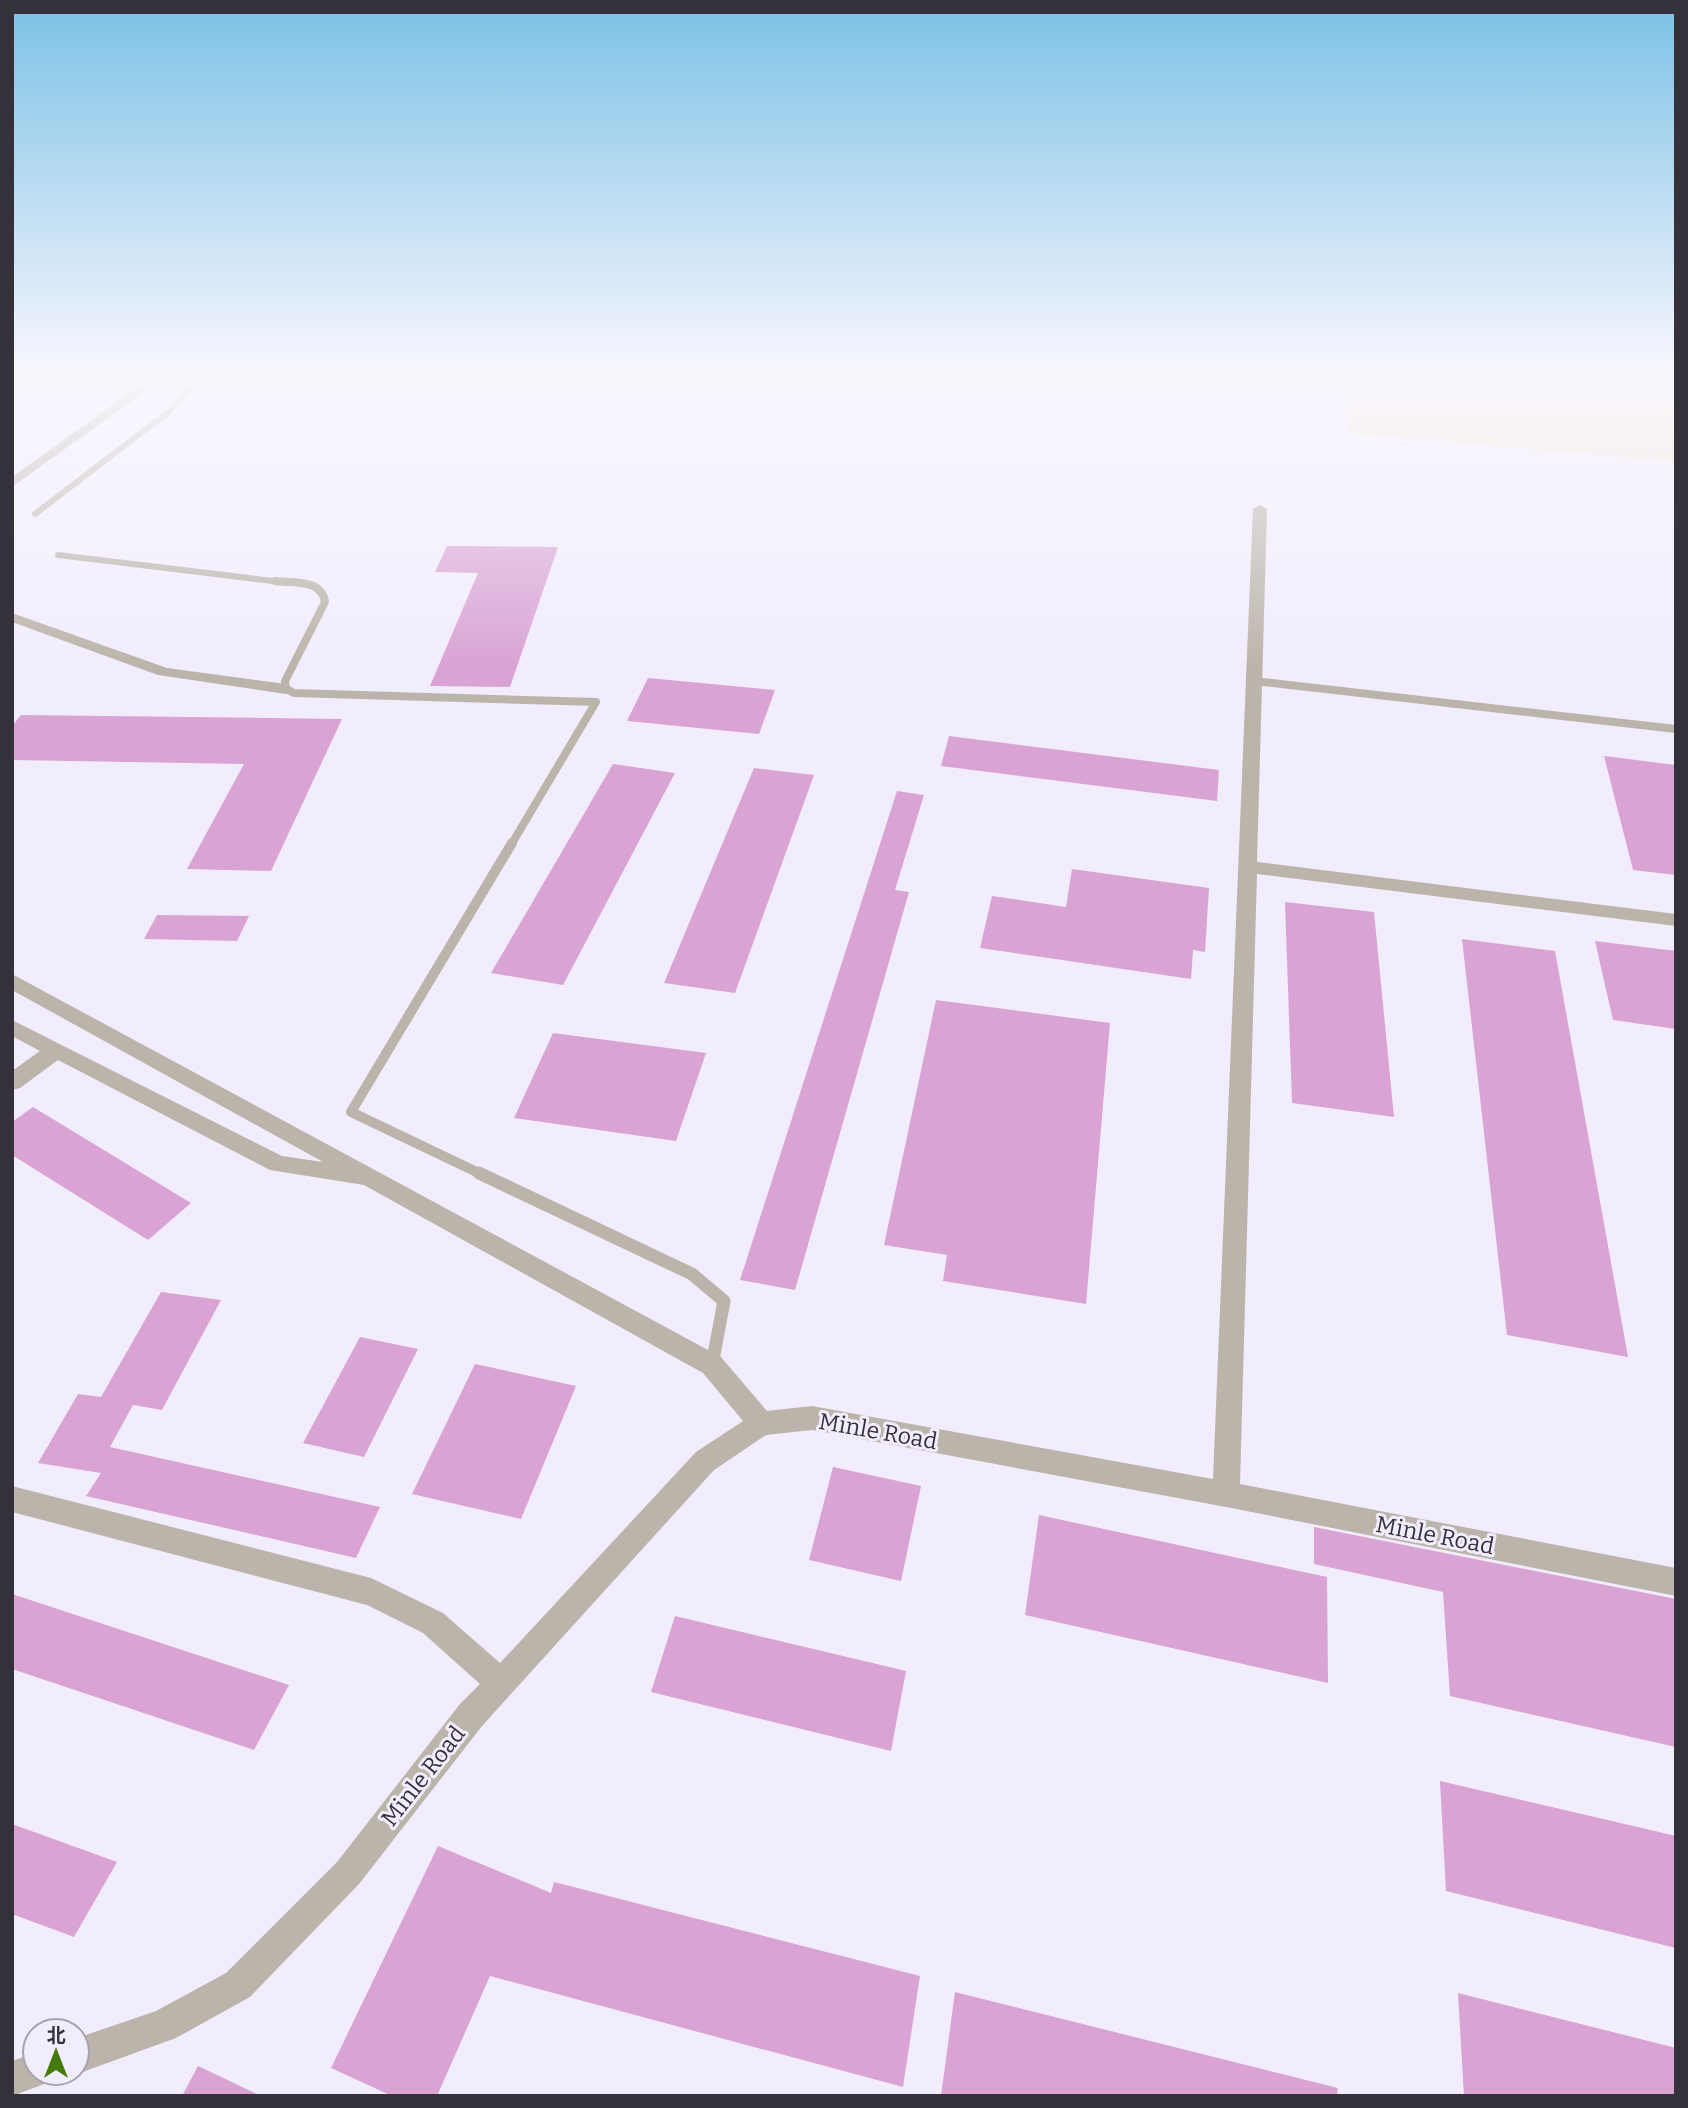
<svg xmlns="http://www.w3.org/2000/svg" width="1688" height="2108" viewBox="0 0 1688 2108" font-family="Bitter,'Noto Sans SC',serif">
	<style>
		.industrial { fill: #f2e4d0 }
		.building { fill: #d9a3d4 }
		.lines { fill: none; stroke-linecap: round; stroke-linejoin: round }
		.service-far3 { stroke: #bbb4aa; stroke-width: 6 }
		.service-far2 { stroke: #bbb4aa; stroke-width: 8 }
		.service-far1 { stroke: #bbb4aa; stroke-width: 10 }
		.service { stroke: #bbb4aa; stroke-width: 13 }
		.minor { fill: #bbb4aa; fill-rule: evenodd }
		.labels { text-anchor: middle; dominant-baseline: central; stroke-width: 6; stroke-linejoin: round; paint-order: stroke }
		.near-street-label { font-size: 23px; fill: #35313b; stroke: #f2edfd }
	</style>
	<rect width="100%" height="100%" fill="#f2edfd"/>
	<path class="industrial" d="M1344,373H1676V462L1347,433Z"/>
	<path class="building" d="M447,546L558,547L510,687L430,686L478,573L435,572Z
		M648,678L775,690L759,734L627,721Z
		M21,715L268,718L342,719L271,871L187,869L244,764L12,760V726Z
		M949,736L1219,770L1217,801L941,766Z
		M1604,756L1676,765V875L1633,870Z
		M613,764L675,773L563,985L491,973Z
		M754,768L814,775L735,993L664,983Z
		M897,791L924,795L895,890L909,892L795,1290L740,1280Z
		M1072,869L1209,888L1205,952L1193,950L1191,979L980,948L992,896L1066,907Z
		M1285,902L1374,912L1394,1117L1292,1103Z
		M157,915L249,916L237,941L144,939Z
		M1462,939L1555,951L1628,1357L1507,1335Z
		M1595,941L1676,951V1029L1613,1020Z
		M936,1000L1110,1023L1086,1304L943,1281L947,1255L884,1245Z
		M553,1033L706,1053L676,1141L514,1118Z
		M33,1107L191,1203L148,1240L12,1155V1122Z
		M161,1292L221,1300L162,1410L133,1405L110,1447L380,1507L356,1558L86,1496L101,1473L38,1463L78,1394L101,1397Z
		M360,1337L418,1349L364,1457L303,1443Z
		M475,1364L576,1386L521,1519L412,1494Z
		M833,1467L921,1486L901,1581L809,1560Z
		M1039,1515L1327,1577L1328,1683L1025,1615Z
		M1314,1527L1676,1599V1747L1450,1696L1443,1592L1314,1564Z
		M12,1594L289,1685L254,1750L12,1669Z
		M675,1616L906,1671L891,1751L651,1692Z
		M1440,1781L1676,1836V1948L1446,1891Z
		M12,1824L117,1862L74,1937L12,1914Z
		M438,1846L551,1893L554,1882L920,1976L903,2087L490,1976L437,2096H392L331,2068Z
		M955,1992L1338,2088L1337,2096H941Z
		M1458,1993L1676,2048V2096H1464Z
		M198,2066L261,2096H182Z"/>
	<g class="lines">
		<path class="service-far3" d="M35,514L166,414L204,373
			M58,555L290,583"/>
		<path class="service-far2" d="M275,581C293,583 322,579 325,602L285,681L286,689L294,693L596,702L511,845
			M1254,681L1676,729"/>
		<path class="service-far1" d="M483,1175L351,1112L512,843"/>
		<path class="service" d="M479,1173L692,1274L724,1301L712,1365"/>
		<path class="minor" d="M157,373H171L12,487V477Z
			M1260,505L1267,509L1257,862L1676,914V926L1257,874L1240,1484L1676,1568V1596L1226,1507L812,1430L766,1435L714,1470L482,1726L359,1884L250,1997L176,2038L77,2074L76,2073L77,2038L156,2011L226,1973L337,1862L460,1704L480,1684L423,1633L367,1605L12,1512V1486L371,1578L443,1613L500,1663L696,1452L743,1421L703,1373L364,1185L270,1170L58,1060L20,1088L12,1090V1071L40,1051L12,1036V1020L282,1156L323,1162L12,990V974L721,1357L767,1411L812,1406L1213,1479L1253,509Z
			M12,613L167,668L286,684L294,689L286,694L158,675L12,622Z
			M35,2053V2073H52L47,2083L12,2096V2061Z"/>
	</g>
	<linearGradient id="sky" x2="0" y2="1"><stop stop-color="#7bc1e6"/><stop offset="0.56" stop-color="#f9f7fe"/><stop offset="1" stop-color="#f9f7fe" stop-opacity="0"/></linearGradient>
	<rect width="1688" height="668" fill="url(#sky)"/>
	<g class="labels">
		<g class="near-street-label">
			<text transform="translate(878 1431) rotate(10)">Minle Road</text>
			<text transform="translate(1435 1535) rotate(11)">Minle Road</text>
			<text transform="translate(423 1776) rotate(-52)">Minle Road</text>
		</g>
	</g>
	<rect width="1688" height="2108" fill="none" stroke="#35313b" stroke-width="28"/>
	<g transform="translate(56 2052)"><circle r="33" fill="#f2edfd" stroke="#a6a2af" stroke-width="2"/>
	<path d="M0-5L12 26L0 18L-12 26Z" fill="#467b0c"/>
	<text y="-10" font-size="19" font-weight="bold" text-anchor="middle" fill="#35313b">北</text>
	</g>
</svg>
